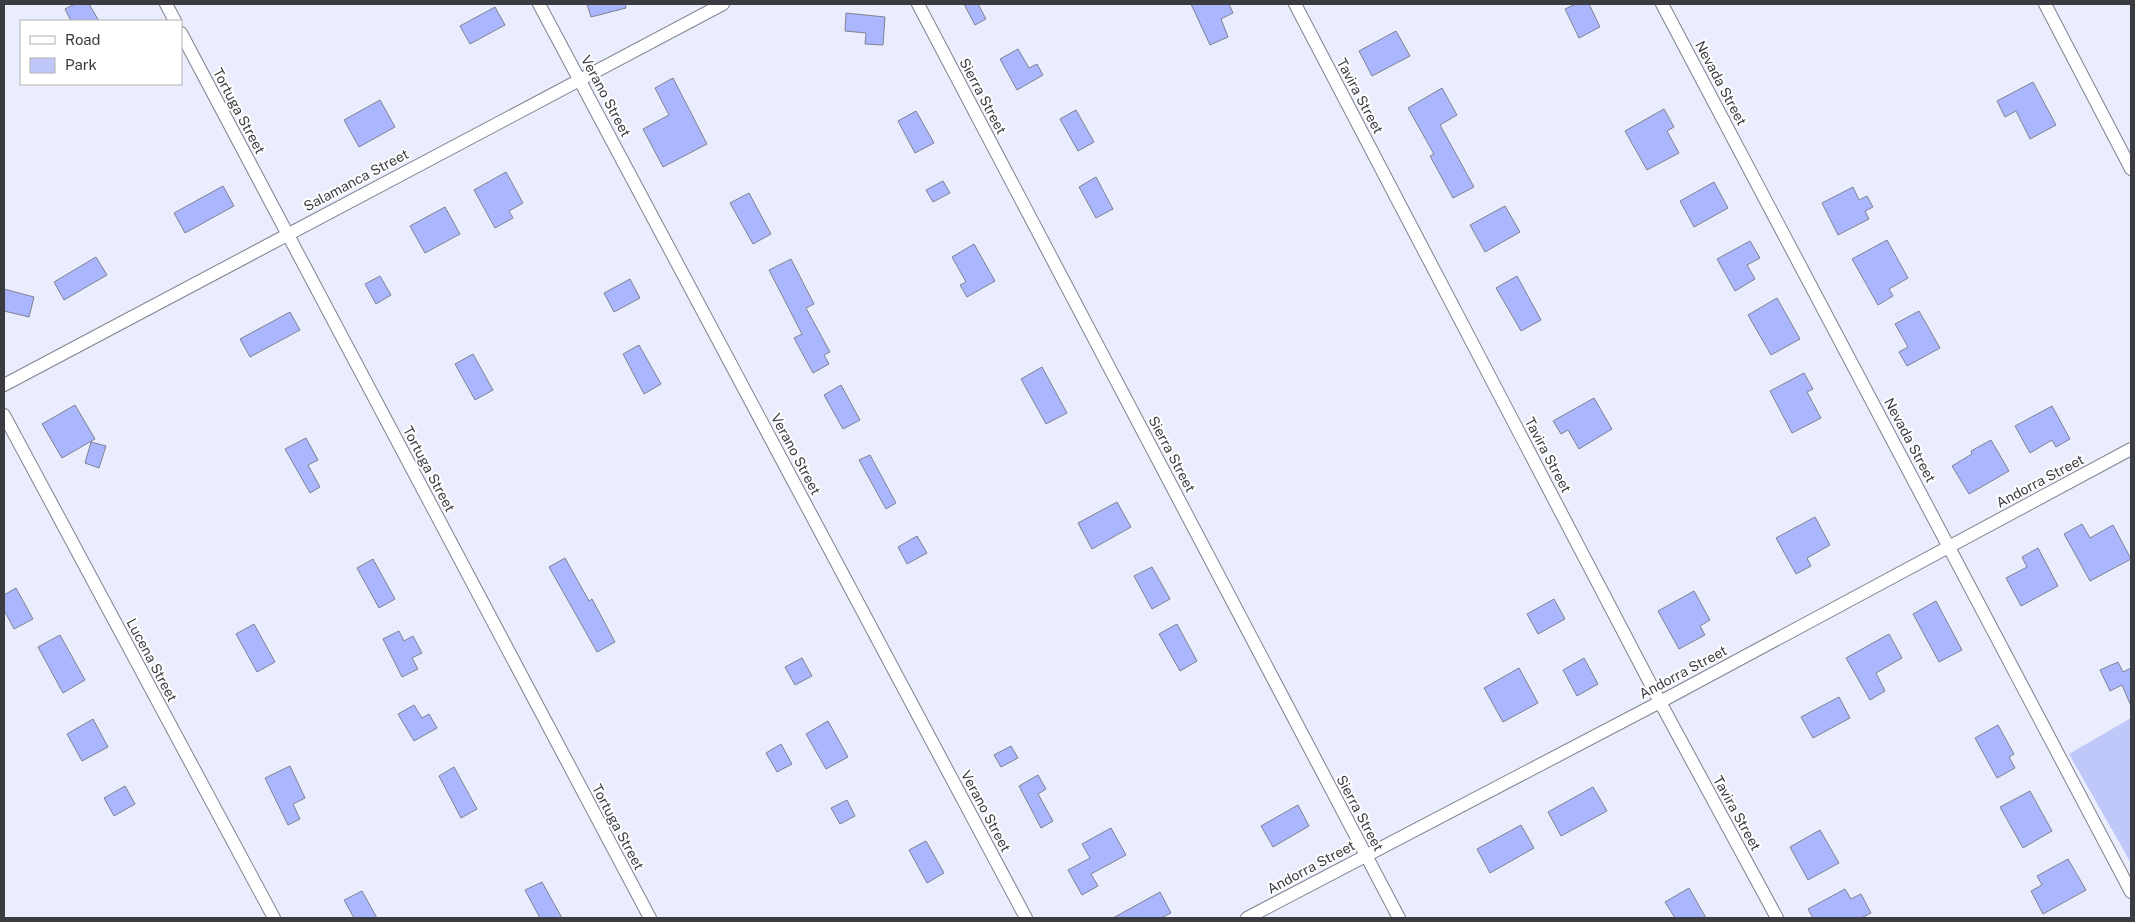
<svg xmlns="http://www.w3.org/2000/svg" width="2135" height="922" viewBox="0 0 2135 922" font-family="'Public Sans',sans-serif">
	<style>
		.green { fill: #c0c8f9 }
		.building { fill: #aab6fe; stroke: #808291 }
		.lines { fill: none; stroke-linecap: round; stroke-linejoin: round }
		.minor-casing { stroke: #7f8290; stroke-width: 14 }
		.minor { stroke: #fff; stroke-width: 12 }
		.labels { text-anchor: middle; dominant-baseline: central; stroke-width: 4; stroke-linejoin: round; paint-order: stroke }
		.street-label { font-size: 14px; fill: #3b3c42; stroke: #fff }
	</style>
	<rect width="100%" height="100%" fill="#eaedfd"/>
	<path class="green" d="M2131,718V863L2069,754Z"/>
	<path class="building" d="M75,4H89L99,21H71L65,9Z
		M587,4H625L626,8L591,17Z
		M964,4H978L986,19L975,25Z
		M1191,4H1229L1233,13L1221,19L1228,37L1210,45Z
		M1576,4H1589L1600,27L1579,38L1565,9Z
		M495,7L505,25L470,44L460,26Z
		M846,13L885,17L883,45L865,44L866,33L845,31Z
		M1396,31L1410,56L1372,76L1359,51Z
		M1018,49L1029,68L1037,64L1043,75L1017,90L1000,59Z
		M673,78L707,144L663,167L643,129L669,115L655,88Z
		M2033,82L2056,125L2030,139L2016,111L2005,117L1997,101Z
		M1442,88L1457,115L1440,125L1474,187L1453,198L1430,156L1434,154L1408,108Z
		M380,100L395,127L359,147L344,120Z
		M1664,109L1674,127L1667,131L1679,153L1647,170L1625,131Z
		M1076,110L1094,142L1078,151L1060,119Z
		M916,111L934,143L915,153L898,121Z
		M506,172L523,203L509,211L513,218L495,228L474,190Z
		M1096,177L1113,209L1096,218L1079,187Z
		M943,181L950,193L933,202L926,190Z
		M1714,182L1728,208L1694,227L1680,201Z
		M223,186L234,206L185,233L174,213Z
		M1853,187L1859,200L1867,196L1873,207L1865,211L1869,219L1838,235L1822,203Z
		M749,193L771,234L753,244L730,203Z
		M1505,206L1520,232L1485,252L1470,225Z
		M445,207L460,234L425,253L410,226Z
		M1887,240L1908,278L1889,289L1893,296L1878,305L1852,259Z
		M1750,241L1760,258L1747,265L1755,279L1735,291L1717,259Z
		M974,244L995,281L967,297L960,285L966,282L952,257Z
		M96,257L107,275L64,300L54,282Z
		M791,259L814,304L806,308L830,352L824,355L829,364L813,373L794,338L802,334L769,270Z
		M380,276L391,295L376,304L365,284Z
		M1517,276L1541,320L1521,331L1496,288Z
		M630,279L640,298L614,312L604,293Z
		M4,289L34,297L29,317L4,311Z
		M1777,298L1800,339L1771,355L1748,315Z
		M1919,311L1940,348L1907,366L1899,352L1908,347L1895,324Z
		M290,312L300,330L250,357L240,339Z
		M639,345L661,384L644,394L623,354Z
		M473,354L493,390L475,400L455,364Z
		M1042,367L1067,413L1046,424L1021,379Z
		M1804,373L1813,389L1807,392L1821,418L1792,433L1770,391Z
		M841,385L860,420L843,429L824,395Z
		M1594,398L1612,429L1579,449L1568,430L1561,434L1553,421Z
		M75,405L95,439L62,458L42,424Z
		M2052,406L2070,439L2056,447L2052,440L2030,453L2015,426Z
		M306,438L318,460L308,465L320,487L310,493L285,449Z
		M1991,440L2009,471L1969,494L1952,466L1972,454L1971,451Z
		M91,442L106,446L99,468L85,463Z
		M870,455L896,503L886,509L859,460Z
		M1117,502L1131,527L1092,549L1078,523Z
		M1815,517L1830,545L1807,558L1811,566L1796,574L1776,538Z
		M2082,524L2090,538L2113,525L2131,559L2090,581L2064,534Z
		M917,536L927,553L907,564L898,547Z
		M2038,548L2058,586L2021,606L2006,578L2027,567L2022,557Z
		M565,558L589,601L592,599L615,642L597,652L549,567Z
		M373,559L395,599L379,608L357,568Z
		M1152,567L1170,599L1152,609L1134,576Z
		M16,588L33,619L14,629L4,610V595Z
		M1694,591L1710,620L1700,626L1705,635L1679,649L1658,611Z
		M1554,599L1565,619L1538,634L1527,614Z
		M1936,601L1962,650L1939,662L1913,614Z
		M254,624L275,662L257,672L236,634Z
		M1177,624L1197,661L1180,671L1159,634Z
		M399,631L404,641L413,636L422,653L412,658L418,669L402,677L383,639Z
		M1889,634L1902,658L1876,673L1885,691L1870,700L1846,658Z
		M60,635L85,680L63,693L38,647Z
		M802,658L812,676L795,685L785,667Z
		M1584,658L1598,684L1577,696L1563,670Z
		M2118,662L2123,672L2131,668V706L2122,685L2110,691L2100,670Z
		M1519,668L1538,703L1503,722L1484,688Z
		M1839,697L1850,718L1813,738L1801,717Z
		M414,705L422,718L429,714L437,728L414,741L398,714Z
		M93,719L108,747L82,761L67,734Z
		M828,721L848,757L826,769L806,734Z
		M1998,725L2014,754L2009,757L2015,768L1997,778L1975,738Z
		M781,744L792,764L777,772L766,753Z
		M1011,746L1018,758L1001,767L994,755Z
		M290,766L305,798L293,804L300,819L288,825L265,778Z
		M454,767L477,809L461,818L439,776Z
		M1038,775L1046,789L1038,794L1053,821L1041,828L1019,786Z
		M125,786L135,804L114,816L104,798Z
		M1593,787L1607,811L1561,836L1548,812Z
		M2030,791L2052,831L2023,848L2000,807Z
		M847,800L855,816L840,824L831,808Z
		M1298,805L1309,826L1273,847L1261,826Z
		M1521,825L1534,848L1490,873L1477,849Z
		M1111,828L1126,855L1091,874L1098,886L1082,895L1068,870L1090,858L1082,844Z
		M1820,830L1839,863L1808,880L1790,847Z
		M926,841L944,873L927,883L909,850Z
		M2068,859L2086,890L2043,914L2031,891L2042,885L2037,876Z
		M542,882L562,918H540L525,890Z
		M1689,888L1706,918H1675L1665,902Z
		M1845,889L1851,899L1861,894L1871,913L1861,918H1813L1808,909Z
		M362,891L377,918H354L344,900Z
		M1160,892L1171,913L1161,918H1113Z"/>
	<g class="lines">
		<g class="minor-casing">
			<path id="minor" d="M166,4L175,21
				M539,4L1026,918
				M918,4L1399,918
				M1295,4L1660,702L1777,918
				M1662,4L2131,892
				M2045,4L2131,169
				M181,33L650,918
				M4,385L723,4
				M4,415L274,918
				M1247,918L1660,702L2131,449"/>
		</g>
		<use href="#minor" class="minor"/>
	</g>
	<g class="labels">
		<g class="street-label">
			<text transform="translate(1721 83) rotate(62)">Nevada Street</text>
			<text transform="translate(606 96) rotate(62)">Verano Street</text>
			<text transform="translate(983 96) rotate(62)">Sierra Street</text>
			<text transform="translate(1360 96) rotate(62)">Tavira Street</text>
			<text transform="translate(239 111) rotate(62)">Tortuga Street</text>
			<text transform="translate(356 180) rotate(-28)">Salamanca Street</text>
			<text transform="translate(1910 440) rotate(62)">Nevada Street</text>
			<text transform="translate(796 454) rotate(62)">Verano Street</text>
			<text transform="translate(1172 454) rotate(62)">Sierra Street</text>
			<text transform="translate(1548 455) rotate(62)">Tavira Street</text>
			<text transform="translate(429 469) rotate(62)">Tortuga Street</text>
			<text transform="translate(2040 481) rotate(-28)">Andorra Street</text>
			<text transform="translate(152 660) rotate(62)">Lucena Street</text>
			<text transform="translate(1683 672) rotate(-28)">Andorra Street</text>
			<text transform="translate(986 811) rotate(62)">Verano Street</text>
			<text transform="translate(1360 813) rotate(62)">Sierra Street</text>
			<text transform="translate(1737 813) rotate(61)">Tavira Street</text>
			<text transform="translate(618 827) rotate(62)">Tortuga Street</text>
			<text transform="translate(1311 867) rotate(-28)">Andorra Street</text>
		</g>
	</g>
	<rect width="2135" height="922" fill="none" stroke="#3b3c42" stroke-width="10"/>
	<rect x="20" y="20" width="162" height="65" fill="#ffffff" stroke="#b1b1b3"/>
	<rect x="30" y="36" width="25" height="8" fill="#ffffff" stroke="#b1b1b3"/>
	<text x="65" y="45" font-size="15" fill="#3b3c42">Road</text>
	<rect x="30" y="58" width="25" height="15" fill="#c0c8f9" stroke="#b1b1b3"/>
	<text x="65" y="70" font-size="15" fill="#3b3c42">Park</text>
</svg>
